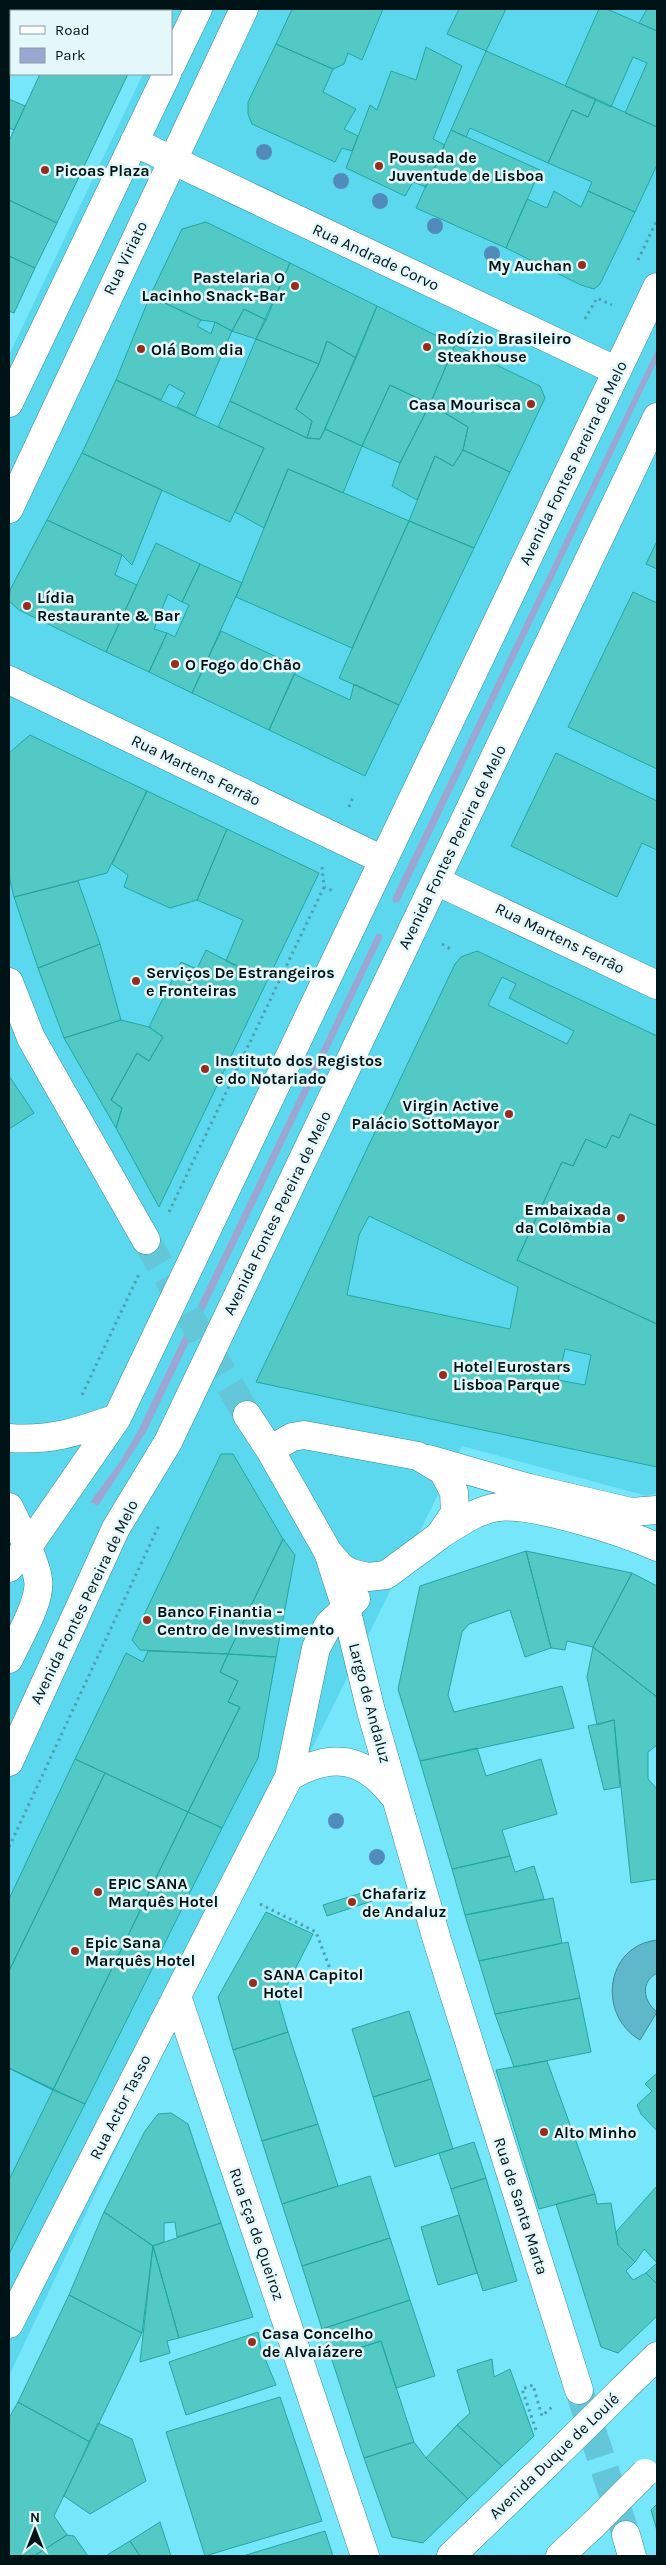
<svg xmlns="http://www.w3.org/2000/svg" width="666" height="2565" viewBox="0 0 666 2565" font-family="Karla,sans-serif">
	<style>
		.built { fill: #5cd8ee }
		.green { fill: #9ba7d2 }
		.water { fill: #5fb8c9; stroke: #428694 }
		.building { fill: #52c9c5; stroke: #22a6a2; fill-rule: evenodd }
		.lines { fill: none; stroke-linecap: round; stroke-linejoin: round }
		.minor-tunnel { stroke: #64c6d9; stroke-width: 28; stroke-dasharray: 28 14; stroke-linecap: butt }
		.minor-casing { stroke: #348b9b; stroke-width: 29 }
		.tertiary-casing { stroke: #348b9b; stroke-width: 29 }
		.primary-casing { stroke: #348b9b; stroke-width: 29 }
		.path { stroke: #4fa0af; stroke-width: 3; stroke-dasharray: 2.5 4; stroke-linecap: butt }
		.minor { stroke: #fff; stroke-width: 28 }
		.tertiary { stroke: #fff; stroke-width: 28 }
		.primary { stroke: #fff; stroke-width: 28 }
		.tertiary-bridge-casing { stroke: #348b9b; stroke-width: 29; stroke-linecap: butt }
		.tertiary-bridge { stroke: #fff; stroke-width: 28 }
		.tree { fill: #518bbc }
		.poi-dot { fill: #972d1c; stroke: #e4f8fc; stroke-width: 2 }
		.labels { text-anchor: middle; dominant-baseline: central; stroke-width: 5; stroke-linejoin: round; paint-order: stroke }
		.poi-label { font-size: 16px; font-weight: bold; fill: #001317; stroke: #e4f8fc; text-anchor: start }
		.street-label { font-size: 16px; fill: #001317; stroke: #e4f8fc }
	</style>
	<rect width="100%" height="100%" fill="#76e6fb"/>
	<path class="built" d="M174,9H657V1493L647,1496L462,1446L176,2023L9,2376V355L143,74H171V15Z"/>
	<path class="green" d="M657,348V361L399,902L394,903L392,899Z
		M377,933L382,935V938L146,1432L98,1506L90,1502L120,1462L139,1429Z"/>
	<path class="water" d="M657,1940V1973C640,1982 643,2001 657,2012L640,2040C597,2015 605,1946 657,1940Z"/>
	<path class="building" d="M71,9H162L160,11H69Z
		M292,9H383L362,60L348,53L344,64L333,69L276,44Z
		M459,9H506L486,51L447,34Z
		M599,9H607L657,31V127L625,113L647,63L633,57L611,107L565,86Z
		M647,9H657V31L639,23Z
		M276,44L333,69L323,92L356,109L344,129L358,136L352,151L342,148L335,162L252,124L248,114V102Z
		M426,47L462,66L433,139L445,145L426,187L413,182L405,196L346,168L370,105L377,110L391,71L416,80Z
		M486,51L596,99L588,117L572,110L548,163L470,128L466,137L451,130Z
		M40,74H128L57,223L9,200V141Z
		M9,99L25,106L14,130L9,128Z
		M596,99L657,127V165L635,212L588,191L592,182L548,163L572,110L588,117Z
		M451,130L540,170L506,248L416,208Z
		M554,191L581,207L588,191L635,212L600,284L594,289L581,285L506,248L527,199L547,208Z
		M9,200L57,223L35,268L9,256Z
		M206,222L290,263L266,320L244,309L232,331L215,322L201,320L150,296L182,229Z
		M9,256L35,268L14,313L9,311Z
		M290,263L377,306L356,358L327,341L319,364L256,339Z
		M150,296L201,320L197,326L211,334L215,322L232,331L195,416L177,407L185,393L169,384L161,400L116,380Z
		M377,306L455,345L430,404L390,385L362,446L325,429Z
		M244,309L266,320L256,339L232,331Z
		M256,339L319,364L296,409L312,421L307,438L230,401Z
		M327,341L356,358L320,439L307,438L312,421L296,409L319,364Z
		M455,345L540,386L545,398L510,472L463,450L468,427L430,404Z
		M116,380L264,448L230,522L82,453Z
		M390,385L430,404L400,463L362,446Z
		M230,401L307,438L320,439L325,429L362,446L343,493L288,469L264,528L235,512L264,448L218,427Z
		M430,404L468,427L463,450L453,466L435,456L417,500L392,486L400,463Z
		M463,450L510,472L474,548L409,521L435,456L453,466Z
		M82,453L162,490L132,565L122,555L47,520Z
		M288,469L409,521L352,648L236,597Z
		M47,520L122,555L115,575L137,585L106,652L19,610L9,601L10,590Z
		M409,521L474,548L399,705L339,678Z
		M657,541V569L646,564Z
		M156,543L200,564L182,602L168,594L154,629L167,633L149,672L106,652Z
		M200,564L242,583L192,693L149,672L167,633L175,637L189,605L182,602Z
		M633,592L657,603V769L568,727Z
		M221,631L298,667L269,730L192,693Z
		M294,674L350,700L354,684L399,705L365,776L269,730Z
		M30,735L147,791L107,873L14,897L9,876V753Z
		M556,753L657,801V850L642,843L617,897L511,846Z
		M147,791L227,829L197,900L170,908L124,887L128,875L112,864Z
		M227,829L319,873L267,981L226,961L243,920L197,900Z
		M78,881L100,944L38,968L14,897Z
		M100,944L121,1020L64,1038L38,968Z
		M206,950L267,981L159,1207L116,1128L122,1108L111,1100L137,1053L149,1061L163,1037L149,1027L181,962L197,969Z
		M477,951L657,1036V1126L630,1114L619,1138L612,1135L606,1148L586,1139L573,1166L562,1162L517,1260L657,1324V1467L256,1382L455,964L461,957ZM502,977L516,984L509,998L574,1031L567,1044L488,1005ZM369,1216L518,1287L510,1329L347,1295L359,1235ZM565,1349L591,1355L585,1385L558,1380Z
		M121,1020L149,1027L163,1037L149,1061L137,1053L111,1100L122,1108L116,1128L64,1038Z
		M9,1076L34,1113L9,1129Z
		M630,1114L657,1126V1324L517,1260L562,1162L573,1166L586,1139L606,1148L612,1135L619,1138Z
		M221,1454H233L283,1539L228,1654L140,1650L132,1640Z
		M283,1539L295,1555L276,1657L228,1654Z
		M526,1551L632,1573L593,1647L567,1641L565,1650L551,1648Z
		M526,1551L551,1648L525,1657L510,1610L469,1624L462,1632L448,1695L454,1712L562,1686L574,1728L420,1761L398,1689L420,1586Z
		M632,1573L657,1586V1697L593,1647Z
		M593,1647L657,1697V1745L648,1752V1779L657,1789V1879L631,1883L614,1720L597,1725L587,1677Z
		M148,1651L228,1654L220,1672L238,1681L228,1702L240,1707L188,1812L75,1759L126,1653L143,1662Z
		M228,1654L276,1657L258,1758L222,1828L188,1812L240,1707L228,1702L238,1681L220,1672Z
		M614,1720L620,1787L604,1790L588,1726Z
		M477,1748L486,1776L541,1759L557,1814L502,1830L510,1856L452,1869L420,1761Z
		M75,1759L105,1773L9,1971V1899Z
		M105,1773L188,1812L53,2090L9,2068V1971Z
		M188,1812L222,1828L85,2104L53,2090Z
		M510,1856L515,1872L534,1866L544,1899L465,1915L452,1869Z
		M378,1888L381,1898L327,1916L323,1905Z
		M553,1898L562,1943L479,1961L465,1915Z
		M266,1912L313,1934L279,2001L288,2032L233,2050L218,1997Z
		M568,1942L580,1998L495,2014L479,1961Z
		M580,1998L591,2052L514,2067L495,2014Z
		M409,2011L431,2079L373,2097L352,2029Z
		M288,2032L318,2124L262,2141L233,2050Z
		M547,2061L595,2194L539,2209L496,2070Z
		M9,2068L53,2090L9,2180Z
		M9,2068L85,2104L9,2254Z
		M657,2073V2131L641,2114L637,2105L652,2091L645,2084Z
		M431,2079L453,2149L395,2167L373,2097Z
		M171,2113L188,2124L221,2223L177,2237L175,2222L164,2223V2242L153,2246L104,2212L145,2131L158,2114Z
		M318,2124L338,2186L282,2204L262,2141Z
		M474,2142L486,2178L451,2189L439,2153Z
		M370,2176L390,2238L302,2266L282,2204Z
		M486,2178L517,2281L483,2291L451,2189Z
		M657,2186V2284L646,2273L657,2263L644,2249L635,2262L618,2245L616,2232Z
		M595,2194L597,2204L611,2203L618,2245L635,2262L626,2271L633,2280L646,2273L657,2284V2316L618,2353L601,2347L556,2204Z
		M104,2212L153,2246L142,2333L69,2295Z
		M459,2215L477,2273L438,2285L421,2227Z
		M221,2223L253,2317L179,2338L153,2246Z
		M390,2238L410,2300L322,2329L302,2266Z
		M153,2246L179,2338L167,2341L170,2353L140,2362Z
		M69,2295L142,2333L90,2442L18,2402Z
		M410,2300L435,2376L396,2388L381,2341L331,2357L322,2329Z
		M258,2332L261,2349L276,2385L186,2415L169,2362Z
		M381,2341L414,2442L364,2458L331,2357Z
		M492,2359L494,2377L510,2369L534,2436L502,2466L457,2425L470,2413L457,2370Z
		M280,2397L322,2521L205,2556L166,2432Z
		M18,2402L90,2442L54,2516L67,2535L34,2556H9V2418Z
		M98,2423L132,2439L146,2481L90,2514L64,2496Z
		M457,2425L502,2466L468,2499L426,2458Z
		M414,2442L426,2458L468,2499L423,2543L392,2537L364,2458Z
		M657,2504V2531L651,2510Z
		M160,2522L171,2556H140L130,2541Z
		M325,2531L333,2556H243Z
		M67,2535L74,2536L88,2556H34Z
		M130,2541L140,2556H108L107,2555Z"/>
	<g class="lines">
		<path class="minor-tunnel" d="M146,1240L247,1415
			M579,2390L626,2535"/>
		<g class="minor-casing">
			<path id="minor" d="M171,65L198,9
				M134,142L617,371
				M9,403L167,74
				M9,509L244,9
				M9,680L383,860
				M436,881L657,985
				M9,982L31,1038L146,1240
				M247,1415L270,1450
				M428,1459L529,1488L631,1512L657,1510
				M443,1533C461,1522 477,1510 498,1507C534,1503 623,1532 657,1547
				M328,1552L341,1567L351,1573L368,1577L386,1575L439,1536L455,1513L454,1492L443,1471L418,1456L304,1435L292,1437L270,1450L328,1552L346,1608L371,1711L437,1940L579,2390
				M289,1777C331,1752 363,1756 394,1796
				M177,1996L365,2556
				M9,2324L289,1777L316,1648L329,1624L356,1599
				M626,2535L632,2556"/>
		</g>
		<g class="tertiary-casing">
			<path id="tertiary" d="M622,2390L657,2356
				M451,2556L548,2463
				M560,2556L594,2524"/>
		</g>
		<g class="primary-casing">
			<path id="primary" d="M9,1438C52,1441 77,1432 117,1418
				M9,1507C18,1525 35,1560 38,1579C42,1600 18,1639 9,1659
				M9,1568L27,1548L117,1418L657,287
				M9,1762L116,1528L168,1442L657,417"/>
		</g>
		<path class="path" d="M638,260L657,220
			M585,319L597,298L612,305
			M349,807L353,797
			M322,867L324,887L333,891
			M442,944L452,950
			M169,1212L324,887
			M82,1395L140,1272
			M9,1847L160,1523
			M260,1904L316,1932L332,1974
			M536,2430L522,2389L533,2385L542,2416L552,2407"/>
		<use href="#minor" class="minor"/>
		<use href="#tertiary" class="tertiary"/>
		<use href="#primary" class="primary"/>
		<g class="tertiary-bridge-casing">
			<path id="tertiary-bridge" d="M548,2463L622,2390
				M594,2524L645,2473"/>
		</g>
		<use href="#tertiary-bridge" class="tertiary-bridge"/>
	</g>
	<g class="tree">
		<circle cx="264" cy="152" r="8"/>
		<circle cx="341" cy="181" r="8"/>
		<circle cx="380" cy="201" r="8"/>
		<circle cx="435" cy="226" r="8"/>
		<circle cx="492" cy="254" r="8"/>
		<circle cx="336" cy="1821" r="8"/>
		<circle cx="377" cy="1857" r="8"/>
	</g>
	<g class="poi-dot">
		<circle cx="379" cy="166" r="5"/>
		<circle cx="45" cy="170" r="5"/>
		<circle cx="582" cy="265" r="5"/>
		<circle cx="295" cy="286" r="5"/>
		<circle cx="427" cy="347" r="5"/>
		<circle cx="141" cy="349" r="5"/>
		<circle cx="531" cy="404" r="5"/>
		<circle cx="27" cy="606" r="5"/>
		<circle cx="175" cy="664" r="5"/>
		<circle cx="136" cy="981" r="5"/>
		<circle cx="205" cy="1069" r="5"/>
		<circle cx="509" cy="1114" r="5"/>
		<circle cx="621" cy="1218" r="5"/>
		<circle cx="443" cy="1375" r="5"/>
		<circle cx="147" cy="1620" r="5"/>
		<circle cx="98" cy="1892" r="5"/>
		<circle cx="352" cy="1902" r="5"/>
		<circle cx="75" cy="1951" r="5"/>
		<circle cx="253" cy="1983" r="5"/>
		<circle cx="544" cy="2132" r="5"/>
		<circle cx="252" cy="2342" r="5"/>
	</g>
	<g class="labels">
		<g class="poi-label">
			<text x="389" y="157">Pousada de<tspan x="389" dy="18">Juventude de Lisboa</tspan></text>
			<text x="55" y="170">Picoas Plaza</text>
			<text x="572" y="265" text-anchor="end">My Auchan</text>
			<text x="285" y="277" text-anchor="end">Pastelaria O<tspan x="285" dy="18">Lacinho Snack-Bar</tspan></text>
			<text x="437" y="338">Rodízio Brasileiro<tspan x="437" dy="18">Steakhouse</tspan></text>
			<text x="151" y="349">Olá Bom dia</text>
			<text x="521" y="404" text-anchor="end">Casa Mourisca</text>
			<text x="37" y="597">Lídia<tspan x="37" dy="18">Restaurante &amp; Bar</tspan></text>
			<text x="185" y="664">O Fogo do Chão</text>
			<text x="146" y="972">Serviços De Estrangeiros<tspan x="146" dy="18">e Fronteiras</tspan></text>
			<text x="215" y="1060">Instituto dos Registos<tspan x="215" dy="18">e do Notariado</tspan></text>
			<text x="499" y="1105" text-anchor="end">Virgin Active<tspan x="499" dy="18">Palácio SottoMayor</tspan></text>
			<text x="611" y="1209" text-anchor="end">Embaixada<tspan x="611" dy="18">da Colômbia</tspan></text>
			<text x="453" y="1366">Hotel Eurostars<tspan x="453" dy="18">Lisboa Parque</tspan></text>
			<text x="157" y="1611">Banco Finantia -<tspan x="157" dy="18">Centro de Investimento</tspan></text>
			<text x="108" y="1883">EPIC SANA<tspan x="108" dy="18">Marquês Hotel</tspan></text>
			<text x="362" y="1893">Chafariz<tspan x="362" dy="18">de Andaluz</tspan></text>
			<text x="85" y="1942">Epic Sana<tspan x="85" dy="18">Marquês Hotel</tspan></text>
			<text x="263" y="1974">SANA Capitol<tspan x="263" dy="18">Hotel</tspan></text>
			<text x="554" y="2132">Alto Minho</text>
			<text x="262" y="2333">Casa Concelho<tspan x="262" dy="18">de Alvaiázere</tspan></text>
		</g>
		<g class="street-label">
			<text transform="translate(376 257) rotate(25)">Rua Andrade Corvo</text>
			<text transform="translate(125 258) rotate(-64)">Rua Viriato</text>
			<text transform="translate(573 463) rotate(-64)">Avenida Fontes Pereira de Melo</text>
			<text transform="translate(196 770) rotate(26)">Rua Martens Ferrão</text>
			<text transform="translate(452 847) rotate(-64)">Avenida Fontes Pereira de Melo</text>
			<text transform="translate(560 938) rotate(26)">Rua Martens Ferrão</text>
			<text transform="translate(277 1213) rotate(-64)">Avenida Fontes Pereira de Melo</text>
			<text transform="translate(84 1602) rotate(-64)">Avenida Fontes Pereira de Melo</text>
			<text transform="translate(370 1703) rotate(75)">Largo de Andaluz</text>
			<text transform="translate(120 2107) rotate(-63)">Rua Actor Tasso</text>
			<text transform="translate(521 2206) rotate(72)">Rua de Santa Marta</text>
			<text transform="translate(257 2234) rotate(71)">Rua Eça de Queiroz</text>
			<text transform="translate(554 2456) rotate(-44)">Avenida Duque de Loulé</text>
		</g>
	</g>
	<rect width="666" height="2565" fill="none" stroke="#001317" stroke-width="20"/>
	<rect x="10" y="10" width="162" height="65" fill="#e4f8fc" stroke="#899ca0"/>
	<rect x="20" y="26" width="25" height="8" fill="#ffffff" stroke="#899ca0"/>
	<text x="55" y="35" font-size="15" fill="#001317">Road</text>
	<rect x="20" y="48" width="25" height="15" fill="#9ba7d2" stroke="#899ca0"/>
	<text x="55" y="60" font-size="15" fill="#001317">Park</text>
	<g transform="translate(35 2530)" stroke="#e4f8fc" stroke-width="4" paint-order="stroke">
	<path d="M0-4L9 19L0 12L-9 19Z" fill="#001317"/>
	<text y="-8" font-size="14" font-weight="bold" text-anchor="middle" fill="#001317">N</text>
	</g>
</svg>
